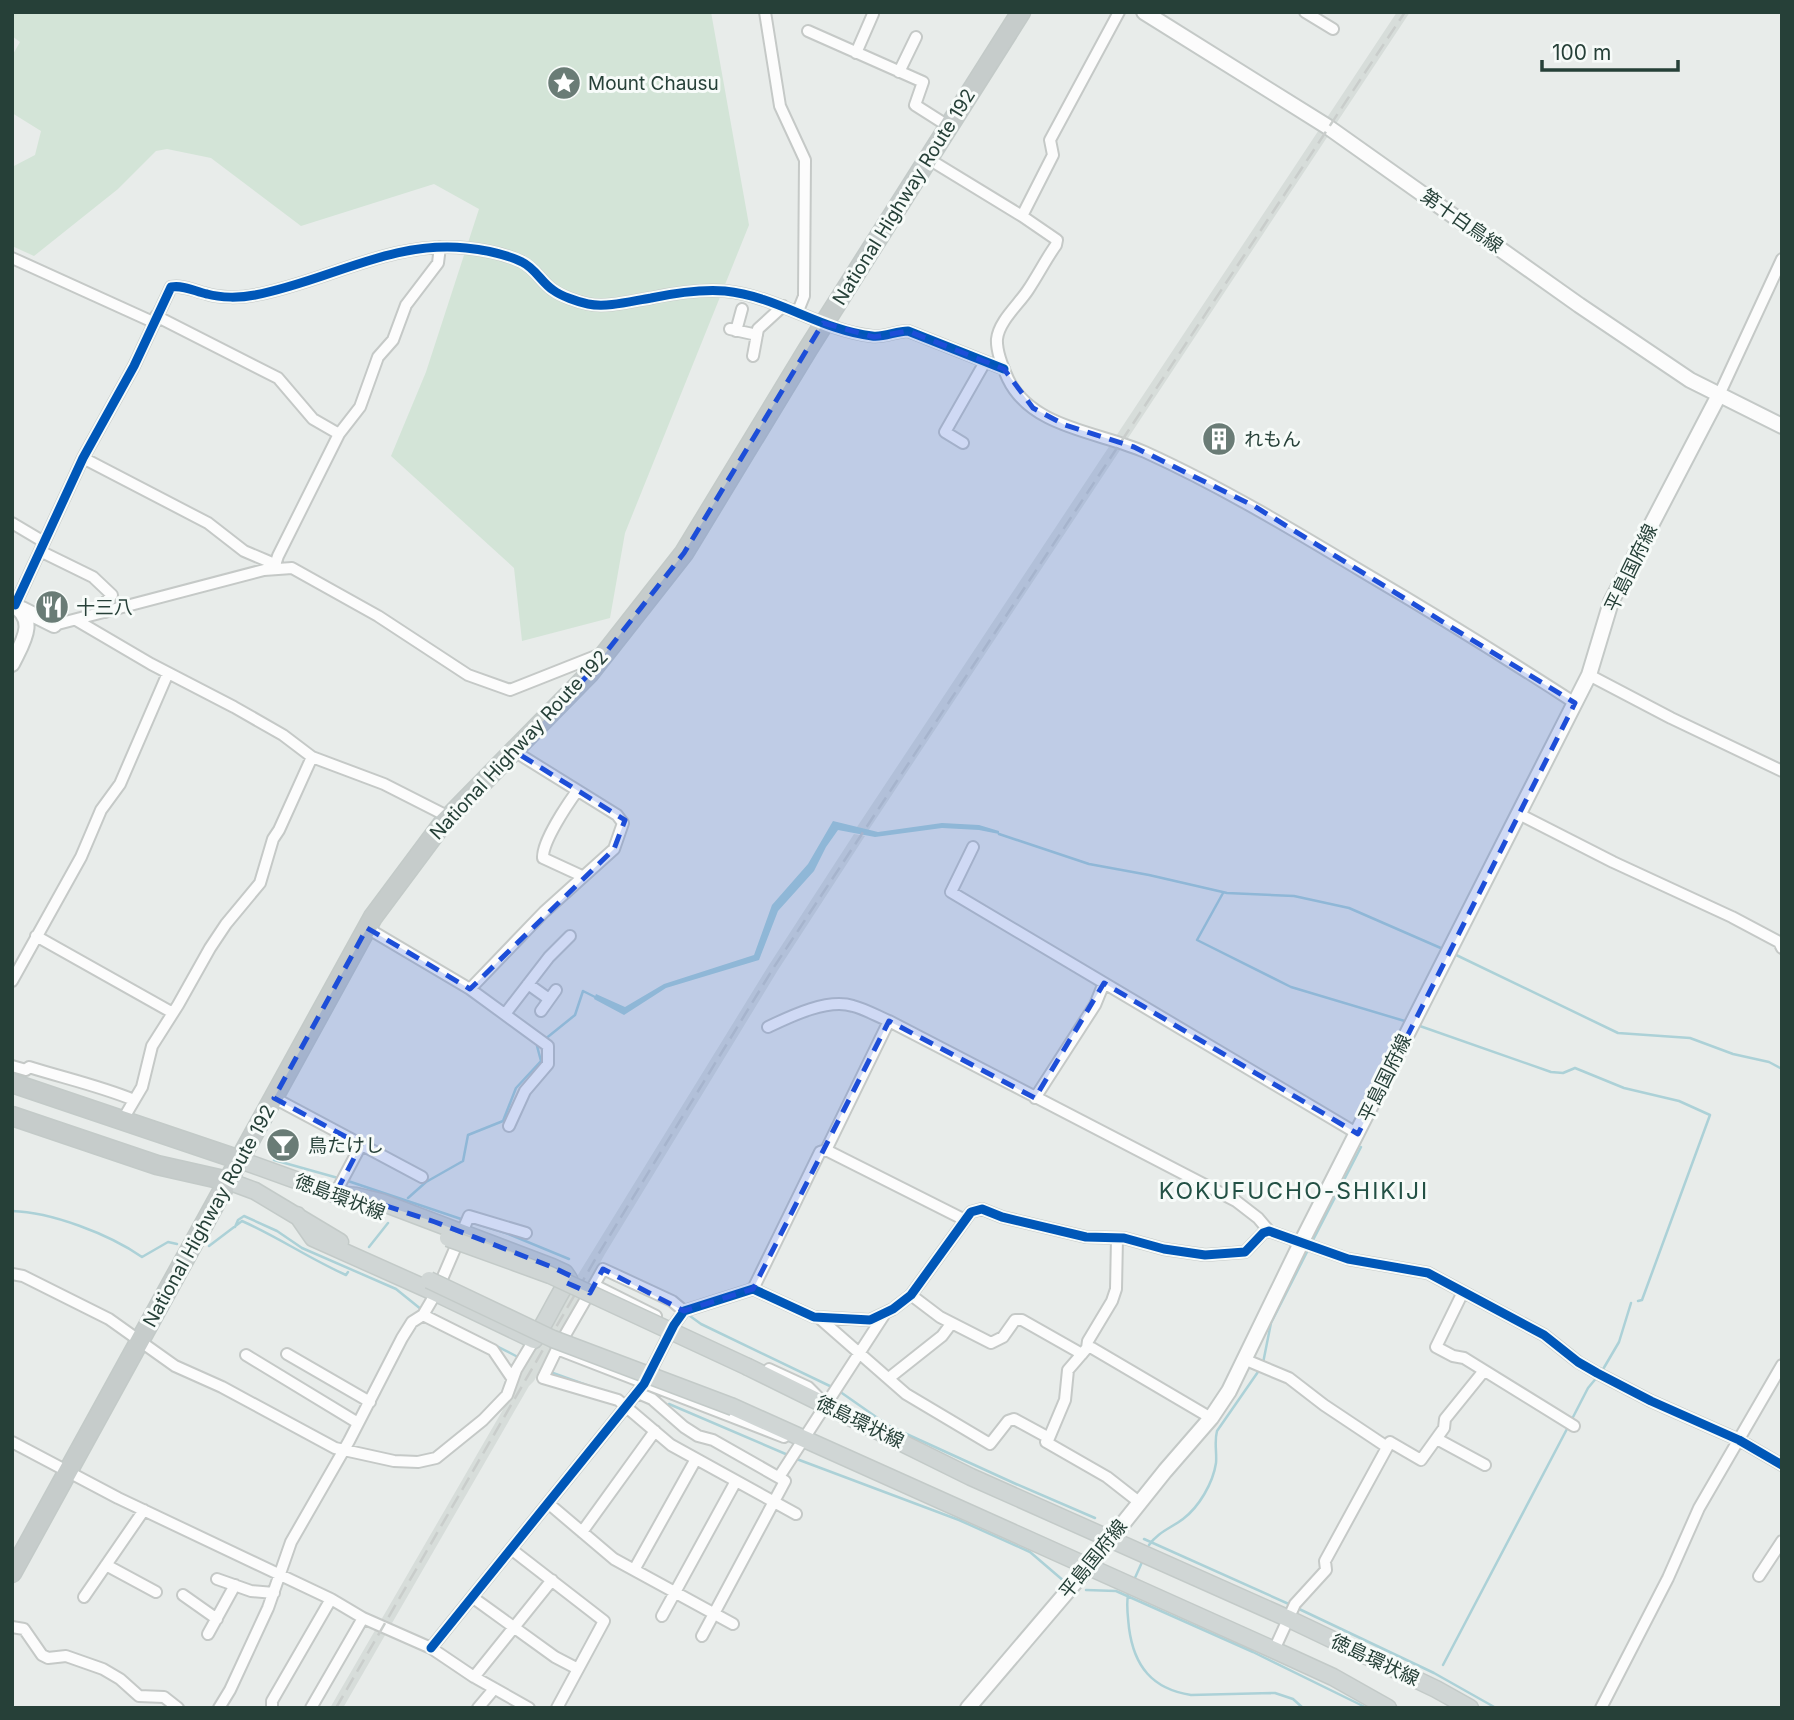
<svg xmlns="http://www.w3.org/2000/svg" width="1794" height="1720" viewBox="0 0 1794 1720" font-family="Inter,'Noto Sans JP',sans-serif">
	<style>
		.built { fill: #d7ddda }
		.green { fill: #d3e4d7 }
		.water { fill: #acd1d7 }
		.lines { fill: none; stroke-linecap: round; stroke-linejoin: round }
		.stream { stroke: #acd1d7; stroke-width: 2.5 }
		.minor-casing { stroke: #c5c9c7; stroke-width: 14 }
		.secondary-casing { stroke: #c4c9c7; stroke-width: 18 }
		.primary-casing { stroke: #c3cac8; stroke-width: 19 }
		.trunk-casing { stroke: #c3cac8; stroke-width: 21 }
		.minor { stroke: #fcfcfc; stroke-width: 10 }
		.secondary { stroke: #fcfcfc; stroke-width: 14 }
		.primary { stroke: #d0d6d5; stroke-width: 16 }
		.trunk { stroke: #c6cccb; stroke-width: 18 }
		.rail { stroke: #c9cdcb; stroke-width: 2.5; stroke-dasharray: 14 7; stroke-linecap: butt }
		.primary-bridge-casing { stroke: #c3cac8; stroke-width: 19; stroke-linecap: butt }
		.primary-bridge { stroke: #d0d6d5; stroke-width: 16 }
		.cycleway-casing { stroke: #f7fbf9; stroke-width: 13 }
		.cycleway { stroke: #0057b8; stroke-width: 9 }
		.marked { fill: #1d4ed8; fill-opacity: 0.2; stroke: #1d4ed8; stroke-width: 5; stroke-dasharray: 14 9; stroke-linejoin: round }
		.labels { text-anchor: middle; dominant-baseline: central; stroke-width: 6; stroke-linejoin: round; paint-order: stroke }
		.poi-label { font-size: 19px; fill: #264038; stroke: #f7fbf9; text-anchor: start }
		.street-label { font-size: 19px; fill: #264038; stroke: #f7fbf9 }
		.quarter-label { font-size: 23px; letter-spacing: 2px; fill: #235145; stroke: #f7fbf9 }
	</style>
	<rect width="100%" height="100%" fill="#e8ecea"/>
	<path class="built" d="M1397,12H1410L868,831L857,827Z
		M854,834L865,836L778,970L605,1254L534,1381L529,1386L343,1708H330L515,1389L519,1377L556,1317L563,1299L769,965Z"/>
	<path class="green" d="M12,12H711L749,225L625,533L610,618L522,641L514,568L391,456L426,372L479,209L434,184L301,226L211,158L167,149L156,151L118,189L34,256L12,246V167L35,155L41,131L12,113V56L20,42L12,36Z"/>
	<path class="water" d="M833,821L878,832L942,823L979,825L999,831V834L979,830L942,828L875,837L838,830L826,847L814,871L778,911L759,960L666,988L624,1015L594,999L596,994L625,1007L664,984L754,955L772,905L808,864Z"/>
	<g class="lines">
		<path class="stream" d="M999,834L1089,864L1149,875L1227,893L1294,896L1349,908L1443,949
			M1223,893L1197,940L1291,987L1408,1022
			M1452,953L1618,1033L1690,1038L1733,1054L1769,1062L1782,1069
			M1417,1025L1551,1072L1563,1073L1575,1068L1624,1088L1679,1101L1710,1115L1642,1300L1638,1301
			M544,1040L575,1015L583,991L597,998
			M1393,1046L1406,1021
			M274,1160L338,1178
			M345,1180L464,1220
			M408,1198L426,1182L463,1161L468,1135L503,1121L516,1088L541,1061L537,1046L538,1044
			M12,1211C51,1212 109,1234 142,1257L168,1242L177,1244
			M471,1222L506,1233L569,1259
			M235,1227L238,1220L244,1216L277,1231L302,1248L396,1289L422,1310
			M1311,1244L1361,1147
			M209,1246L242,1221C278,1237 310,1259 346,1275L348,1272
			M369,1247L388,1223
			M431,1313L516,1356
			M690,1316L701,1324L834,1388
			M1263,1363L1271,1323L1308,1250
			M1602,1371L1619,1342L1631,1303
			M553,1373L592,1387
			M839,1391L889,1426L1016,1484L1095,1518
			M669,1404L788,1455
			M1571,1421L1588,1388L1598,1376
			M794,1458L959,1520L1030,1552L1065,1582
			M1144,1539L1291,1605
			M1149,1545C1158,1532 1171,1528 1183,1519C1199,1507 1213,1483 1216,1463C1217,1452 1214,1442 1217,1431L1260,1369
			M1134,1580L1143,1560
			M1086,1590L1116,1591L1253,1652L1367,1708
			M1128,1595C1126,1606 1128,1617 1129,1628C1134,1666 1152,1689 1191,1695L1275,1693L1293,1699L1303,1708
			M1297,1608L1434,1673L1496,1708
			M1443,1665L1568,1427"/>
		<g class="minor-casing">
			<path id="minor" d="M765,12L780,106L805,160L804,296L798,311
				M1305,12L1333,29
				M808,31L923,82L915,105L948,126
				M856,53L873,14
				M899,72L916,37
				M927,158L1022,216L1057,240L1056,245C1046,259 1038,275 1028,290C1019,304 999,321 997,339C996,352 1003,368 1008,379C1032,429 1101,432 1145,452C1222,487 1295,531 1368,575C1438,616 1507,659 1575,703
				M1022,216L1053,155L1050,140L1119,12
				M12,258L153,322
				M156,316L278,378L313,419L339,434
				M730,329L757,335
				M736,331L742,309
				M753,356L758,329L783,306
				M1719,395L1782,259
				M963,443L945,432L985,362
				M83,458L208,523L244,551L270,562L274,568
				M12,523L44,542
				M40,551L93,577L112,595L103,605L105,612
				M274,568L278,556L339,434L360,407L378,357L393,340L406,305L438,263L440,247
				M15,605L83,458L134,366L171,287C184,285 194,291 207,294C221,298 240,298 255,295C326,282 391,240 466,248C484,250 506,254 522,262C535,268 542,283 553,290C561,296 578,302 588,304C607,308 632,301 651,298C675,293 700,289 725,291C777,296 820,330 872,336C883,338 896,331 908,331L1004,369
				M76,620L151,664L234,707L283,735L312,757L384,784L449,817
				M54,625L264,570L292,568L378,616L468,675L510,690L601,654
				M1589,675L1671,718L1782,771
				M577,791C567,805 542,842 543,858L582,876
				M1519,814L1613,862L1732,917L1779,942L1782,948
				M973,847L951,892L1358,1134
				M367,928L470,989L548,1046V1064L525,1091L509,1126
				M36,936L173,1013
				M12,981L81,857L101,810L120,784L168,673
				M528,984L549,999
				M470,989L544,912L614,849L623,823L617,815L514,751
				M541,1011L556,990
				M505,1014L549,957L570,936
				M768,1027C791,1016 828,998 853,1006C865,1009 877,1016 889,1021
				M12,1066L26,1070L29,1067C64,1078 100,1086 134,1100
				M274,1098L422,1177
				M1035,1098L1095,1005L1104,983
				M122,1121L142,1087L152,1046L178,1005L210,948L226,924L260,883L273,839L279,830L312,757
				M826,1150L965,1220
				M335,1194L361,1145
				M12,1274L23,1276L109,1319L175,1366L222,1387L335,1448L394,1461L418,1462L436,1458L483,1420L507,1395L516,1370L534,1340
				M594,1285L603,1269L672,1301L684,1311
				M753,1289L820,1152L826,1150L889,1021L1236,1201L1258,1218L1269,1231
				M1463,1292L1436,1347L1453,1356L1464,1358L1574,1426
				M911,1295L940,1317L991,1343L1003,1337L1015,1320H1022L1082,1354
				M423,1315L493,1350L512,1378
				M656,1316L594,1285L557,1349L784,1437
				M818,1317L906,1394L990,1444L1008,1421L1014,1419L1049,1438L1065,1400L1068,1370L1087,1348H1092L1211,1418
				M1087,1348L1088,1341L1112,1301L1116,1289L1117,1238
				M557,1349L543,1378L618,1400L671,1445L796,1514
				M287,1354L370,1402
				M246,1355L358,1423
				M1246,1360L1289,1378L1324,1405L1387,1447
				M769,1369L808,1387L818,1397
				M889,1378L942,1336L951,1324
				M638,1393L652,1399L684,1427L698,1436L713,1440L785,1481L702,1636
				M1049,1438L1046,1442L1107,1477L1139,1502
				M1437,1439L1485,1465
				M12,1442L118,1498L331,1599L363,1618L431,1648L474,1677L529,1708
				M779,1477L884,1315
				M548,1503L614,1559L733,1624
				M582,1532L655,1431
				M511,1549L604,1621L557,1708
				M106,1565L156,1592
				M634,1570L696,1459
				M1759,1576L1782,1541
				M217,1579L251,1591L274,1593
				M183,1595L217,1619
				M84,1597L144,1510
				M472,1597L555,1657L578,1669
				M662,1616L736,1481
				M12,1627L24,1629L42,1655L48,1658L66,1656L103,1669L120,1679L139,1696L164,1697L178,1708
				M208,1634L235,1585
				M431,1648L644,1384L674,1325L684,1311L753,1289L814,1317L870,1320L893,1309L911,1295L971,1212L982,1209L1002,1217L1086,1237L1124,1238L1164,1249L1205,1255L1245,1252L1263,1233L1269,1231L1348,1259L1428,1273L1544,1335L1578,1362L1597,1373L1651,1401L1739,1440L1782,1465
				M1274,1650L1295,1604L1326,1570L1325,1561L1390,1442L1421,1460L1444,1428L1445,1419L1483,1372
				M474,1677L552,1580
				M219,1708L230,1690L268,1608L291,1542L349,1441L402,1338L412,1322L423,1315L436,1293L469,1216L526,1233
				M272,1708V1701L331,1599
				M311,1708L363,1618
				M478,1708L494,1689
				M1601,1708L1668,1578L1699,1508L1782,1365"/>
		</g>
		<g class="secondary-casing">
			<path id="secondary" d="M1144,12L1328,127L1579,305L1690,380L1782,426
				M12,604C39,620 22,643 12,664
				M22,609L54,625
				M968,1708L1089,1566L1165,1471L1211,1418L1229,1391L1301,1243L1589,675L1611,602L1719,395"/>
		</g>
		<g class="primary-casing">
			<path id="primary" d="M240,1160L343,1197
				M228,1181L255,1191L340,1242
				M297,1215L313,1238L436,1293L534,1340C547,1320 556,1299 569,1279L565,1273L552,1267L381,1202L356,1196L335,1194
				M748,1367L971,1477L1287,1618L1436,1689L1470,1708
				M733,1407L1274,1650L1333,1677L1388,1708"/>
		</g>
		<g class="trunk-casing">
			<path id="trunk" d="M12,1083L240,1160
				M12,1116L157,1165L228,1181
				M12,1573L373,917L443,823L589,674L684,553L808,349L1021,12"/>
		</g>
		<use href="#minor" class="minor"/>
		<use href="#secondary" class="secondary"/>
		<use href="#primary" class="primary"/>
		<use href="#trunk" class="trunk"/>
		<path class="rail" d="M336,1708L596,1258L774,967L1405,12"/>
		<g class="primary-bridge-casing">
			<path id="primary-bridge" d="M448,1238L550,1275L748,1367
				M429,1280L553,1339L733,1407"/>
		</g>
		<use href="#primary-bridge" class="primary-bridge"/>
		<g class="cycleway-casing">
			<path id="cycleway" d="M15,605L83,458L134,366L171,287C184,285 194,291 207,294C221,298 240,298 255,295C326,282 391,240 466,248C484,250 506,254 522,262C535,268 542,283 553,290C561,296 578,302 588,304C607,308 632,301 651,298C675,293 700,289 725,291C777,296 820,330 872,336C883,338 896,331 908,331L1004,369
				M431,1648L644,1384L674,1325L684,1311L753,1289L814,1317L870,1320L893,1309L911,1295L971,1212L982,1209L1002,1217L1086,1237L1124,1238L1164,1249L1205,1255L1245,1252L1263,1233L1269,1231L1348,1259L1428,1273L1544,1335L1578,1362L1597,1373L1651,1401L1739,1440L1782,1465"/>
		</g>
		<use href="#cycleway" class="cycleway"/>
	</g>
	<path class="marked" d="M823,323L874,337L908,331L1004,369L1033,408L1065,425L1134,447L1254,506L1575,703L1358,1134L1104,983L1035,1098L889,1021L753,1289L684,1311L603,1269L590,1293L567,1283L571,1276L552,1267L435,1222L356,1196L335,1194L361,1145L274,1098L367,928L470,989L614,849L625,820L514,751L589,674L684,553Z"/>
	<defs>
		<g id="sight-disc" transform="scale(1.75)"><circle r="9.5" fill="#6a7c76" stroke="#f7fbf9"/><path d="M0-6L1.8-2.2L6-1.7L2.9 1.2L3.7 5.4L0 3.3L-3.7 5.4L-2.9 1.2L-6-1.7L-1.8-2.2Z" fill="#fff"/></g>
		<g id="building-disc" transform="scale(1.75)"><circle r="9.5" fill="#6a7c76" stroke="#f7fbf9"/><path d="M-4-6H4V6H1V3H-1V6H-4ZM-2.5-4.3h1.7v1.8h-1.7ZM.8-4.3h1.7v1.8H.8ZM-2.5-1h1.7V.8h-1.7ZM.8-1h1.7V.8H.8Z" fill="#fff"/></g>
		<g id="restaurant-disc" transform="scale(1.75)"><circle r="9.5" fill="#6a7c76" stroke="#f7fbf9"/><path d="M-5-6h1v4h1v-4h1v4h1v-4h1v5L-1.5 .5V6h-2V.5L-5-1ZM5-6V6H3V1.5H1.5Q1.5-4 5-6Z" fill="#fff"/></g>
		<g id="bar-disc" transform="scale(1.75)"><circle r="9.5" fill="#6a7c76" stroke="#f7fbf9"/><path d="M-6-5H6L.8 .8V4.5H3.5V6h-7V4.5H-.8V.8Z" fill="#fff"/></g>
	</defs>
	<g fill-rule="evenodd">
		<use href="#sight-disc" x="564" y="83"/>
		<use href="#building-disc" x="1219" y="439"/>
		<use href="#restaurant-disc" x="52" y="607"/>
		<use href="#bar-disc" x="283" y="1145"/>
	</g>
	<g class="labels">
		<g class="poi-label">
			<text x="588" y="83">Mount Chausu</text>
			<text x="1244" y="439">れもん</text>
			<text x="76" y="607">十三八</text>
			<text x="308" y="1145">鳥たけし</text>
		</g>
		<g class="street-label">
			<text transform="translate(904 197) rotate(-58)">National Highway Route 192</text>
			<text transform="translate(1462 221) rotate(35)">第十白鳥線</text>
			<text transform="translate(1631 568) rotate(-64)">平島国府線</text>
			<text transform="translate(519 745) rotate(-47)">National Highway Route 192</text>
			<text transform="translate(1385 1078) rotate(-64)">平島国府線</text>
			<text transform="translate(340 1197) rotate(21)">徳島環状線</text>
			<text transform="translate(209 1216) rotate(-61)">National Highway Route 192</text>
			<text transform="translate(860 1422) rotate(26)">徳島環状線</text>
			<text transform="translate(1093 1559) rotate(-51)">平島国府線</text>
			<text transform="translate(1375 1660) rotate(25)">徳島環状線</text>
		</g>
		<g class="quarter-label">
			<text x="1294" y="1191">KOKUFUCHO-SHIKIJI</text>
		</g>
	</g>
	<rect width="1794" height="1720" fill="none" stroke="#264038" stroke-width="28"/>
	<path d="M1542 60v10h136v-10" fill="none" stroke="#264038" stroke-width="3.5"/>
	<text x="1552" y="60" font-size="21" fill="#264038" stroke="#f7fbf9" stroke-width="5" paint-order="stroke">100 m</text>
</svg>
